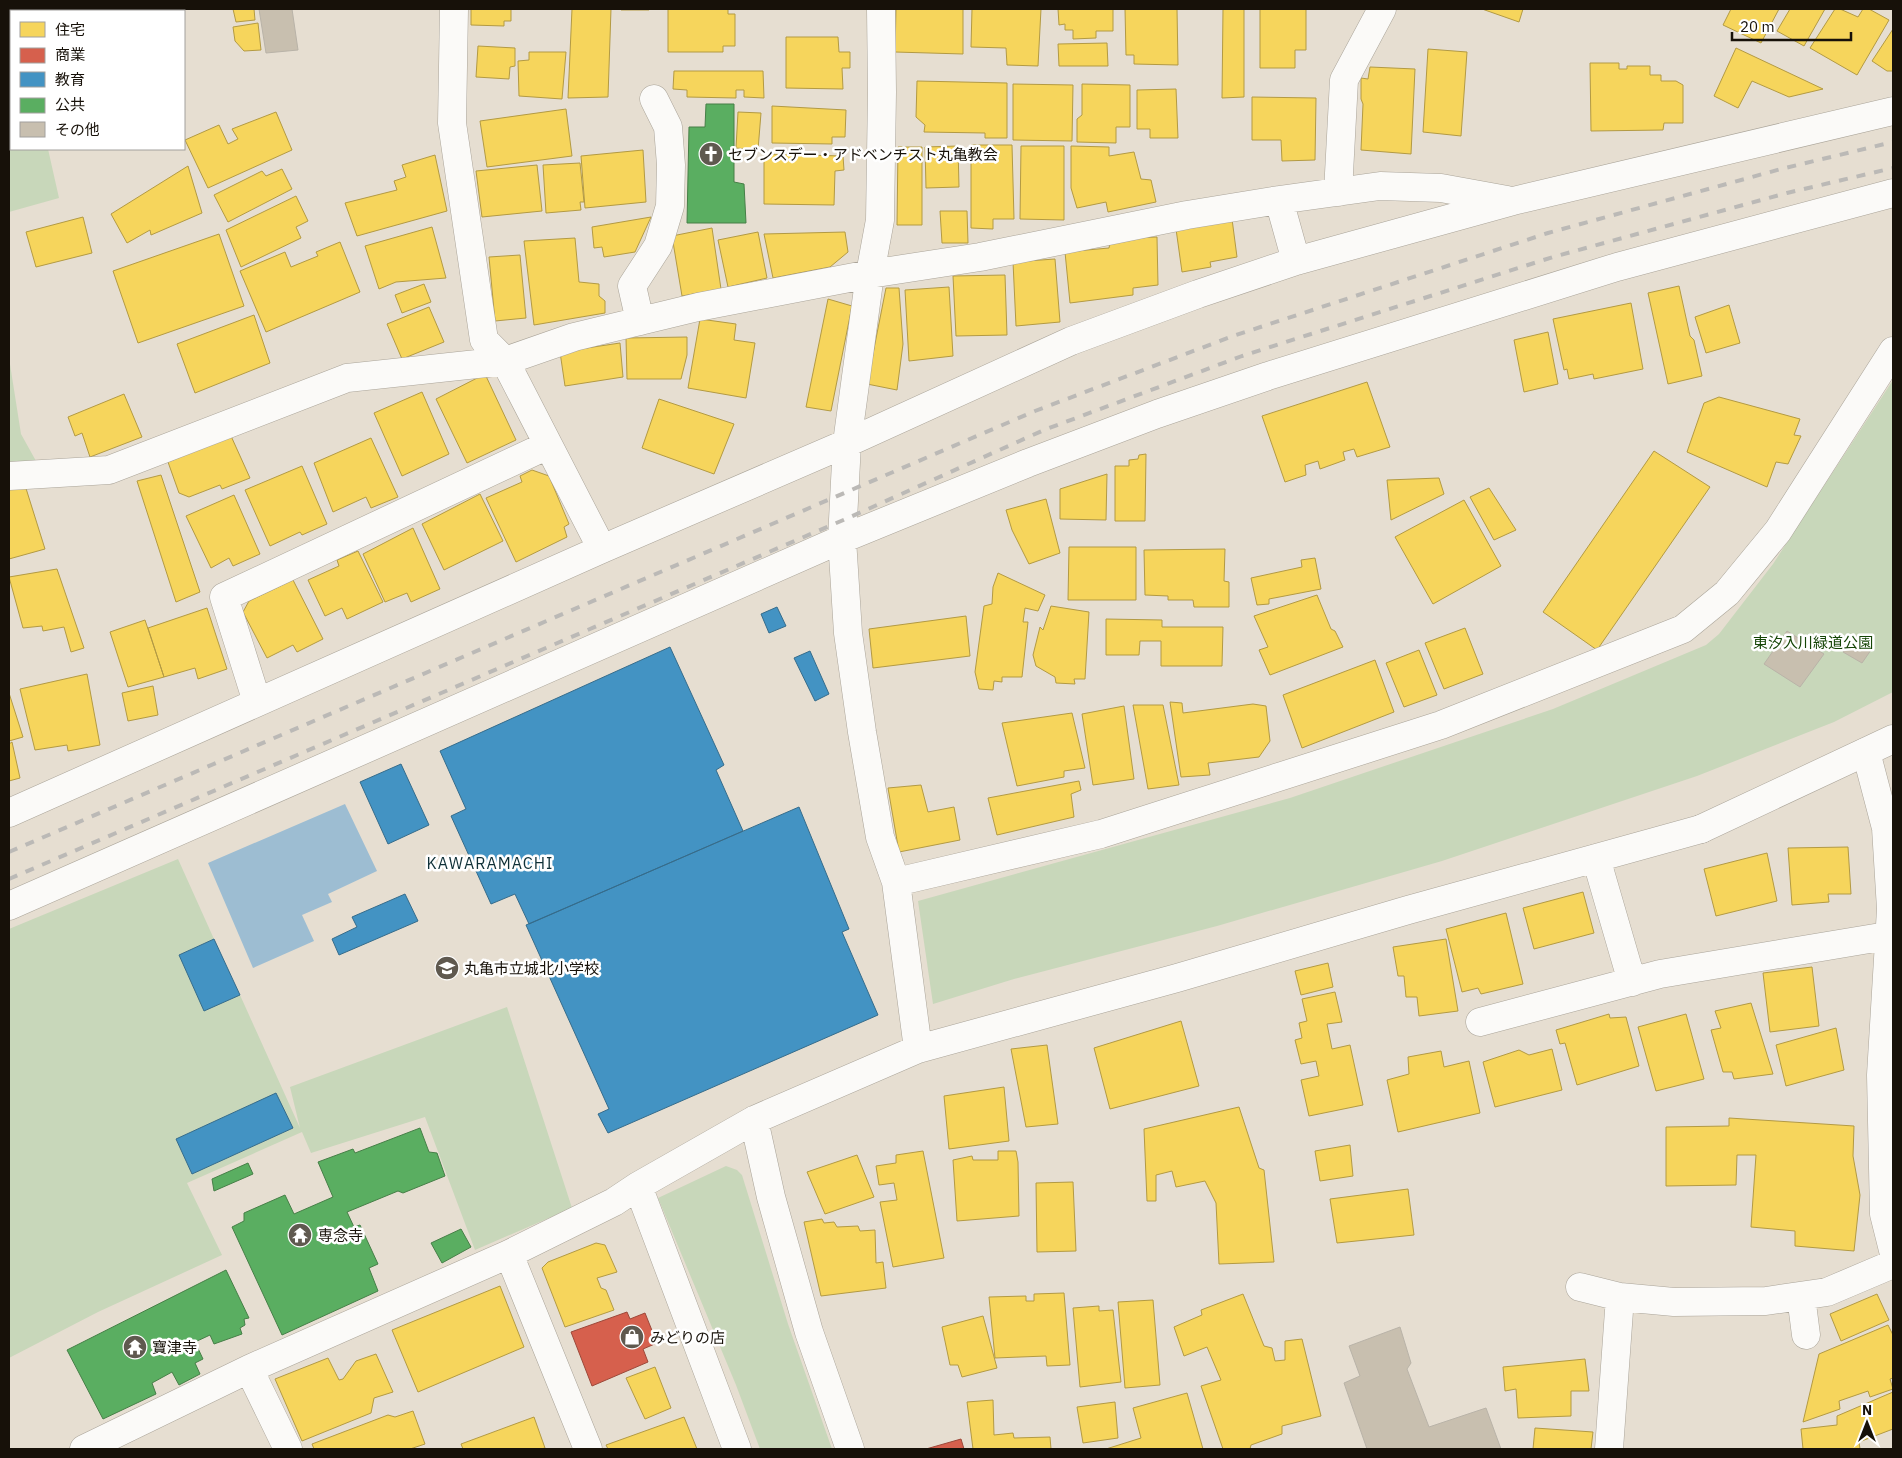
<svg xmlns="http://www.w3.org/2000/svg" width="1902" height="1458" viewBox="0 0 1902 1458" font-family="'IBM Plex Sans','Noto Sans JP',sans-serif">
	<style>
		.green { fill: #c8d7ba }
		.water { fill: #9dbdd2 }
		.homes { fill: #f6d55c; stroke: #b39a43 }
		.shops { fill: #d6604d; stroke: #9d4839 }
		.schools { fill: #4393c3; stroke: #366c8b }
		.public { fill: #5aae61; stroke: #467f47 }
		.building { fill: #c8bfaf; stroke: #b9b3a8 }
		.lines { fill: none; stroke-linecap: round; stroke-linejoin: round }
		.minor-casing { stroke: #aaa499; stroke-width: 29 }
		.tertiary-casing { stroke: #aaa499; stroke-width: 29 }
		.minor { stroke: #fbfaf8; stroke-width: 28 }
		.tertiary { stroke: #fbfaf8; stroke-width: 28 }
		.rail { stroke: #bbb9b6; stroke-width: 4; stroke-dasharray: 9 9; stroke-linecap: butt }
		.labels { text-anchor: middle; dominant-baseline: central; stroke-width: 5; stroke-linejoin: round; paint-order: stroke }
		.poi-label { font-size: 15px; fill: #171109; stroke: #fff; text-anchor: start }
		.park-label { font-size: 15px; fill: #154506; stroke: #fff }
		.neighbourhood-label { font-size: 16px; letter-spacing: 1px; fill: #0f3037; stroke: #fff }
	</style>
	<rect width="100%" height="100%" fill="#e6ded1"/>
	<path class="green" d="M9,9H19V11H11V149H48L59,198L9,212Z
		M9,358L21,434L36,461L9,463Z
		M1893,380V692L1834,722L1697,776L1442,861L1217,926L1014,979L933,1004L918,901L1290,798L1553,709L1706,645L1719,634L1773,564Z
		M178,859L214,939L179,955L240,995L300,1128L290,1087L507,1007L572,1208L475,1250L425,1117L311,1153L302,1132L187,1183L222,1255L98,1312L9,1358V929Z
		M726,1166L737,1170L742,1175L788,1324L832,1449H760L736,1385L658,1198Z"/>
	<path class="water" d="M345,804L377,871L328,894L332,902L302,915L314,941L253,968L208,863Z"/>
	<path class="homes" d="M233,9H254L255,20L236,22Z
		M471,9H511V21H504V26L471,25Z
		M572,9H611L608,97L568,98Z
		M621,9H649V10H621Z
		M668,9H728V14H735V46H723V52H668Z
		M896,9H963V54L895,52Z
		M972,9H1041L1038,66L1007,65L1006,48L971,47Z
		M1058,9H1113V31H1096V38L1073,39V30H1065V24L1059,25Z
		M1125,9H1177L1178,65L1134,64V55H1126Z
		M1223,9H1244V97L1222,98Z
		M1260,9H1306V50H1295V68H1260Z
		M1482,9H1523L1519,22Z
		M1731,9H1779L1761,43L1723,25Z
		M1790,9H1825L1804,46L1777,31Z
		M1835,9H1840L1858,17L1863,9H1869L1889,20L1857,75L1810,48Z
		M258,23L261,50L244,51L235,41L233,27Z
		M1893,29V71H1887L1872,61Z
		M786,37H838L839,52H850V68H842L843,89L786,88Z
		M1107,43L1108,66H1059L1058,44Z
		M478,46L515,48V66L510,67L509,79L476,77Z
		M1736,48L1823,89L1789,97L1752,81L1738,108L1714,96Z
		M1428,49L1467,52L1461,136L1423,132Z
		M529,52H566L562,99L519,96L518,61L529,60Z
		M1590,63H1619V69H1627V66H1650V75H1661V81H1676L1683,85V123H1664L1663,130L1591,131Z
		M1370,67L1415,69L1411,154L1361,150L1363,104L1361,99V78L1368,79Z
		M674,71H763L764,98L744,97V90H736V98L687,97V90L673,89Z
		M917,81L1007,83V138H985V133L924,132L925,125L916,117Z
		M1013,84L1073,85L1072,141L1013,140Z
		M1082,84L1130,85V127H1116V143L1077,142V119L1082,115Z
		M1176,89L1178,138H1150V129H1137V90Z
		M1252,97L1316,98L1315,160L1282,161L1281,140H1252Z
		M772,106L846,110L845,137H832V144L772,143Z
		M566,109L572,156L487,167L480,121Z
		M276,112L292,150L208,188L185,140L219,125L228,144L238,139L232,129Z
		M738,112L761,113L758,150L736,148Z
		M971,145H1012L1014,219H993V229L971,228Z
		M958,146L959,187L926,188L925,147Z
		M1021,146H1064V220L1020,219Z
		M1071,146L1109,147V156L1134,152L1141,179L1151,180L1156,202L1108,212L1106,202L1077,208L1071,188Z
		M898,147H922V225H897Z
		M643,150L646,202L585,208L581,156Z
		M764,154L843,156L844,170L835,171L834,205L764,204Z
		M435,155L447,211L357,236L345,203L397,190L394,181L406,177L402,165Z
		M580,163L584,202H580L581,210L546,213L543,165Z
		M537,165L542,211L482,217L476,171Z
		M188,166L202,213L151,235L150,230L127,243L111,214Z
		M282,169L292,189L228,222L214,195L262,171L266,176Z
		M296,196L308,221L296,227L301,238L241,267L226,230Z
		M940,211H967L968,243H942Z
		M83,217L92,253L36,267L26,232Z
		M651,217L635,252L604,257L602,247L594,248L592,227Z
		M1232,219L1237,257L1210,262L1211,267L1182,272L1176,229Z
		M432,227L446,278L396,282L379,289L365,246Z
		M712,228L721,289L682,296L672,236Z
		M758,232L767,278L728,287L718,240Z
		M845,232L848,252L830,267L773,278L764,234Z
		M219,234L244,306L138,343L113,271Z
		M1157,237L1158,285L1133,288V295L1070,303L1065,252L1109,248L1111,239Z
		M575,238L579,282L599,284V296L605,301V313L534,325L524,241Z
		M340,242L360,292L266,332L240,271L285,252L291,267L318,256L316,252Z
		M520,255L526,318L495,321L489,257Z
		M1055,259L1060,322L1016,326L1013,262Z
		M1005,275L1007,335L956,336L953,276Z
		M424,284L431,302L402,313L395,295Z
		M1679,286L1690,336L1694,340L1702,376L1668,384L1648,293Z
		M949,287L953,356L909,361L905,290Z
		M886,288H899L903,344L897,390L867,384Z
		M828,299L852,306L831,411L806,407Z
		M1631,303L1643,369L1594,379L1593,374L1569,379L1567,369L1564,370L1553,319Z
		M1729,305L1740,343L1706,353L1695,317Z
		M429,307L444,342L402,359L387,324Z
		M254,315L270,363L195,393L177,344Z
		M700,319L736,324L734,340L755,343L746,398L688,388Z
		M1548,332L1558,384L1524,392L1514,340Z
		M687,337V355L681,379H627L626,338Z
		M620,343L623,377L565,386L560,352Z
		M485,374L516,440L467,463L436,399Z
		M1367,382L1390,447L1357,457L1354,449L1343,452L1345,460L1320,469L1318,461L1305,465L1306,475L1285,482L1262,416Z
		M422,392L449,454L402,476L374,413Z
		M124,394L142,437L90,457L82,433L75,436L68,417Z
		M1719,397L1800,419L1794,435L1801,436L1788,464L1776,462L1767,487L1687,452L1704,403Z
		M659,399L734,424L714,474L642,448Z
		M231,436L250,478L222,489L220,485L189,497L179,493L168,462Z
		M371,438L398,497L371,508L366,497L333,512L314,463Z
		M1654,451L1710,487L1597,650L1543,612Z
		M1146,454L1145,521H1115V466H1129V460L1138,459L1139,455Z
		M302,466L327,524L302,535L300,532L270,546L245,490Z
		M532,470L549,476L569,524L564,527L567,537L516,562L486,498L522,482L520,476Z
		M1107,474L1106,520L1060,519V489Z
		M161,475L200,592L176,602L137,481Z
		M1439,478L1444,494L1391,520L1387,480Z
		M24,482L45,549L9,559V486Z
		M1489,488L1516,530L1494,540L1470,497Z
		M480,494L503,541L444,570L422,524Z
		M234,495L260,554L233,566L229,558L211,568L186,516Z
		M1046,499L1060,553L1029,564L1012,530L1006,510Z
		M1464,500L1501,566L1433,604L1395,537Z
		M413,528L440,589L411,602L407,593L385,602L363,554Z
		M1069,547H1136V600H1068Z
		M1225,549L1224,581L1229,582V607H1194L1193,600H1168V596L1145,595L1144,550Z
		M358,551L383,602L347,619L342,608L325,616L308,580L339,566L337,560Z
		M1315,558L1321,589L1269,599V604L1257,605L1251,578L1302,567L1301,560Z
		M57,569L84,648L71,652L64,627L43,631L42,626L23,628L9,577Z
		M998,573L1045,595L1038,611L1025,608L1023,622H1028L1022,677H1002V682L994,681L993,690L979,689L975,672L984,606L992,604L993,587Z
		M293,580L323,639L297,652L293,645L267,658L243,612L249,601Z
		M1317,595L1331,629L1335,631L1343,647L1270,675L1259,650L1268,647L1254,616Z
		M1051,606L1089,612L1085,679H1074L1075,684L1056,683L1055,677L1036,666L1033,655L1040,627L1043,630Z
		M207,608L227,669L198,679L195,668L164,677L148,628Z
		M966,616L970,656L873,668L869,629Z
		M1106,619L1162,620V627H1223L1222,666H1161V641H1140L1139,655H1106Z
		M145,620L164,677L128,687L110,632Z
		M1465,628L1483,674L1444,689L1425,643Z
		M1419,650L1437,695L1404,707L1386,663Z
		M1375,660L1394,712L1302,748L1283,695Z
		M87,674L100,745L68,751L67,745L35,750L20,689Z
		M153,686L158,715L128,721L122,693Z
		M9,693L23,737L9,741Z
		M1170,702L1182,703L1183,713L1253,704L1266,706L1270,741L1259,757L1208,763L1210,775L1181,777Z
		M1133,705H1163L1179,785L1148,789Z
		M1124,706L1134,779L1093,785L1082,714Z
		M1072,713L1085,768L1064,771V777L1017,786L1002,723Z
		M12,742L20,778L9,781V744Z
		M1079,781L1081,790L1071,794L1074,817L997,835L988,798Z
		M921,785L928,812L954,807L960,840L899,852L888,788Z
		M1848,847L1851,894H1828L1829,902L1792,905L1788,848Z
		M1767,853L1777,901L1716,916L1704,869Z
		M1583,892L1594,933L1534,949L1523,908Z
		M1506,913L1523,984L1481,994L1478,988L1462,992L1446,929Z
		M1446,939L1458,1011L1419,1016L1417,997H1406L1404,976H1398L1393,947Z
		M1328,963L1333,987L1301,995L1295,971Z
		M1812,967L1819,1026L1770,1032L1763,973Z
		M1335,992L1342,1022L1327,1024L1332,1049L1350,1045L1363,1105L1309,1116L1301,1080L1319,1076L1316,1061L1301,1064L1295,1040L1302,1038L1299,1023L1307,1021L1302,999Z
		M1751,1003L1773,1074L1734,1079L1732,1072H1723L1711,1030L1721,1028L1715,1011Z
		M1609,1014L1610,1018L1626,1017L1639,1066L1577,1085L1565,1043L1560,1044L1556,1030Z
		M1686,1014L1704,1079L1656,1091L1638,1027Z
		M1181,1021L1199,1086L1110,1109L1094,1048Z
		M1836,1028L1844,1070L1786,1086L1776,1045Z
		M1047,1045L1058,1124L1026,1127L1011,1049Z
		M1552,1049L1562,1090L1495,1107L1483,1062L1519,1050L1529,1055Z
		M1441,1051L1444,1067L1469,1061L1480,1113L1398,1132L1387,1080L1409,1074L1408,1057Z
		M1004,1087L1009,1141L949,1149L944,1096Z
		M1239,1107L1259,1168L1264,1170L1274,1262L1219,1264L1216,1203L1205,1181L1176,1187L1172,1171L1156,1175V1201H1147L1144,1129Z
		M1729,1118L1854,1126L1853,1156L1860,1195L1854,1251L1795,1246V1231L1751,1227L1756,1155H1737L1736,1185L1666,1186V1127L1729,1126Z
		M1350,1145L1353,1176L1320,1181L1315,1151Z
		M923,1151L944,1258L893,1267L880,1202L897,1200L894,1183L879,1185L876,1166L896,1163V1155Z
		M998,1151H1016L1018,1162L1019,1216L957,1221L953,1160L972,1156L973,1160H998Z
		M857,1155L874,1197L825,1214L807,1172Z
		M1073,1182L1076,1251L1037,1252L1036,1183Z
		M1408,1189L1414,1235L1337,1243L1330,1199Z
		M822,1219L824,1223L834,1222L837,1227L858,1226L860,1231L875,1230L876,1263L883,1262L886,1288L821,1296L804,1222Z
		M596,1243L605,1245L617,1272L597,1278L601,1288L606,1290L614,1310L565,1327L542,1268L548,1262Z
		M500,1286L524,1347L418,1392L392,1330Z
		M1064,1293L1070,1365L1047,1366L1046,1356L995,1358L989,1297L1026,1296V1301H1034V1294Z
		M1243,1294L1264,1346L1272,1348L1275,1361L1285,1360V1341L1302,1339L1321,1416L1282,1426V1434L1251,1445L1250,1449H1223L1201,1386L1221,1380L1207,1347L1184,1356L1174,1327L1202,1315L1201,1310Z
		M1877,1294L1889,1320L1841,1341L1830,1314Z
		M1153,1300L1160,1385L1125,1388L1118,1302Z
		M1099,1306V1311L1113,1310L1121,1382L1080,1387L1073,1308Z
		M983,1316L997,1368L962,1377L958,1365H950L942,1327Z
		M1888,1325L1893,1335V1378L1890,1379L1893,1389L1870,1397L1868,1391L1839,1401L1840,1409L1803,1422L1819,1354Z
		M376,1354L393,1392L374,1398L371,1413L302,1441L275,1379L328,1358L339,1380L343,1379L356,1361Z
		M1585,1359L1589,1391H1571V1416L1518,1418L1516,1389L1505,1391L1503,1367Z
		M655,1367L671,1408L645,1419L626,1378Z
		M1893,1392V1429L1859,1442L1860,1449H1803L1801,1429L1837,1425V1416Z
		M1187,1393L1203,1449H1106L1141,1438L1133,1408Z
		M993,1400L994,1435L1013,1433L1014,1438L1050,1437L1051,1449H973L967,1402Z
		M1115,1402L1118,1438L1083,1443L1077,1407Z
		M413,1411L425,1444L410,1449H314L312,1444L388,1415L395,1417Z
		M534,1417L545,1448L541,1449H463L461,1444Z
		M684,1417L697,1449H608L606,1445Z
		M1535,1428L1593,1432L1591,1449H1533Z"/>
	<path class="shops" d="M627,1312L630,1319L645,1313L657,1343L643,1349L648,1362L592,1386L571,1332Z
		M961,1439L964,1449H926Z"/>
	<path class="schools" d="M777,607L786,626L769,633L761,614Z
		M670,647L724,765L716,770L743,831L529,924L515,894L491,904L451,816L466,809L440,751Z
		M810,651L829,694L815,701L794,658Z
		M401,764L429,825L388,844L360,782Z
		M799,807L849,929L842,932L878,1015L608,1133L598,1114L609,1109L526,925Z
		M405,894L418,921L339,955L332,939L357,927L352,917Z
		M214,939L240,995L204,1011L179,955Z
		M276,1093L293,1128L192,1174L176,1139Z"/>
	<path class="public" d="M706,104H734V182L744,184L746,223H687L689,127H705Z
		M420,1128L429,1152L437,1153L445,1176L403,1193L398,1191L347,1212L354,1227L360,1225L378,1264L369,1268L378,1291L282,1335L232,1227L244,1221V1213L285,1195L294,1214L333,1197L318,1162L353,1149L355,1153Z
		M248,1163L253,1174L214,1191L212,1179Z
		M461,1229L471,1247L442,1263L431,1243Z
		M226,1270L249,1318L244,1319L245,1325L240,1328L242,1334L214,1344L210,1335L195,1342L203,1359L195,1363L200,1374L179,1385L172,1372L152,1383L156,1394L103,1419L67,1350Z"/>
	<path class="building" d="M259,9H292L298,50L266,53Z
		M1787,631L1824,654L1800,687L1764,664Z
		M1853,639L1871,650L1862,663L1843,652Z
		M1400,1327L1411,1363L1407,1369L1429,1427L1486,1408L1501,1449H1367L1344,1383L1360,1376L1349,1346Z"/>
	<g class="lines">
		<g class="minor-casing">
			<path id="minor" d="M454,9L452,123L484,340L505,361L602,549
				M881,9L882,92L880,220L870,274L847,443L842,539L848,633L862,732L880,837L896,882L918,1049
				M1338,192L1344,80L1382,9
				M1279,200L1296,261
				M640,321L632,286L658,246L670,206L671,165L668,127L654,99
				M9,476L109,470L347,378L505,361L574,337L698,307L870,274L980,257L1187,215L1279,200L1380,186L1441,188L1507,200
				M257,702L224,597L548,445
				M1866,752L1886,828L1891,909L1881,1075L1884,1214L1893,1250
				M9,813L602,549L847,443L1071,341L1198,294L1296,261L1513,201L1893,111
				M1596,858L1632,982
				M896,882L1101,834L1441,725L1683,629L1727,593L1778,531L1893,351
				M9,906L842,539L1028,463L1157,414L1268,376L1617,267L1893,193
				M1480,1022L1660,974L1893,935
				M754,1120L771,1197L809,1332L850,1449
				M638,1186L737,1449
				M509,1254L588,1449
				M1580,1287L1620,1297L1674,1302L1766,1301L1827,1292L1893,1264
				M1801,1296L1806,1335
				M249,1369L288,1449
				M84,1449L249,1369L509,1254L614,1202L638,1186L754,1120L918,1049L1177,978L1408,910L1701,829
				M1609,1449L1620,1297"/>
		</g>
		<g class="tertiary-casing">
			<path id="tertiary" d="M1701,829L1893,739"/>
		</g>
		<use href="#minor" class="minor"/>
		<use href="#tertiary" class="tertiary"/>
		<path class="rail" d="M9,852L1035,411L1233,336L1548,233L1781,169L1893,142
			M9,879L848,518L1044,430L1242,356L1553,257L1787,193L1893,168"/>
	</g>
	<defs>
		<g id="church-disc" transform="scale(1.25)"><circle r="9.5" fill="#5f594f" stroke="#fff"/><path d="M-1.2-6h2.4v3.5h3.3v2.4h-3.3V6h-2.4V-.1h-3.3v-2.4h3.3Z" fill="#fff"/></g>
		<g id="school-disc" transform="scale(1.25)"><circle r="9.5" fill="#5f594f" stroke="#fff"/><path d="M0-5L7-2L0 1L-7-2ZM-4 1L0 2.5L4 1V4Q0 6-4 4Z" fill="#fff"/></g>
		<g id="temple-disc" transform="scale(1.25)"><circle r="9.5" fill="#5f594f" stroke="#fff"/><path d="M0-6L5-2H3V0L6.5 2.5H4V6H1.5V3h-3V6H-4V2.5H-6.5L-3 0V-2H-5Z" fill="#fff"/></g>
		<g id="shop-disc" transform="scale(1.25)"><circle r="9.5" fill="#5f594f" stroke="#fff"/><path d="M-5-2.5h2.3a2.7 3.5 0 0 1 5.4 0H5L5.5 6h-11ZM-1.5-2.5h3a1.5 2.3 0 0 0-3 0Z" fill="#fff"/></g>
	</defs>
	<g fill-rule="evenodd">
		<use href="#church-disc" x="711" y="154"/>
		<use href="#school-disc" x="447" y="968"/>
		<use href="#temple-disc" x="300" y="1235"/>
		<use href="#shop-disc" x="632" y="1337"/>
		<use href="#temple-disc" x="135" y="1347"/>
	</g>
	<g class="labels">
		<g class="poi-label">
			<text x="728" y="154">セブンスデー・アドベンチスト丸亀教会</text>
			<text x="464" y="968">丸亀市立城北小学校</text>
			<text x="318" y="1235">専念寺</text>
			<text x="650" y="1337">みどりの店</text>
			<text x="152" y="1347">寶津寺</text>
		</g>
		<g class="park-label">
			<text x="1813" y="642">東汐入川緑道公園</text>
		</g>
		<g class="neighbourhood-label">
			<text x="490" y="863">KAWARAMACHI</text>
		</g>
	</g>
	<rect width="1902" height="1458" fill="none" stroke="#171109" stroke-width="20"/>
	<rect x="10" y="10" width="175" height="140" fill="#ffffff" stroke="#a2a09d"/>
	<rect x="20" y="22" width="25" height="15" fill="#f6d55c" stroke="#a2a09d"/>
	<text x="55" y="35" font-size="15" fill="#171109">住宅</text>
	<rect x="20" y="48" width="25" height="15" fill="#d6604d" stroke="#a2a09d"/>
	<text x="55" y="60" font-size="15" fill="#171109">商業</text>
	<rect x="20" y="72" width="25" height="15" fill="#4393c3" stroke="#a2a09d"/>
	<text x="55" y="85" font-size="15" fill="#171109">教育</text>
	<rect x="20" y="98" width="25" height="15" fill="#5aae61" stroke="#a2a09d"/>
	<text x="55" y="110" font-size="15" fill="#171109">公共</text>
	<rect x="20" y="122" width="25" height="15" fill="#c8bfaf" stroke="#a2a09d"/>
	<text x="55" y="135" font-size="15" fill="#171109">その他</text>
	<g transform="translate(1867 1423)" stroke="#ffffff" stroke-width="4" paint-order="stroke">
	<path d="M0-4L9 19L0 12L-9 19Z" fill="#171109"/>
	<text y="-8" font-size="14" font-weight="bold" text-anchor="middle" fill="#171109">N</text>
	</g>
	<path d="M1732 32v8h119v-8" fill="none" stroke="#171109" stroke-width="2.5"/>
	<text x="1740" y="32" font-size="15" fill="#171109" stroke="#ffffff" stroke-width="4" paint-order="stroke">20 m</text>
</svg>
